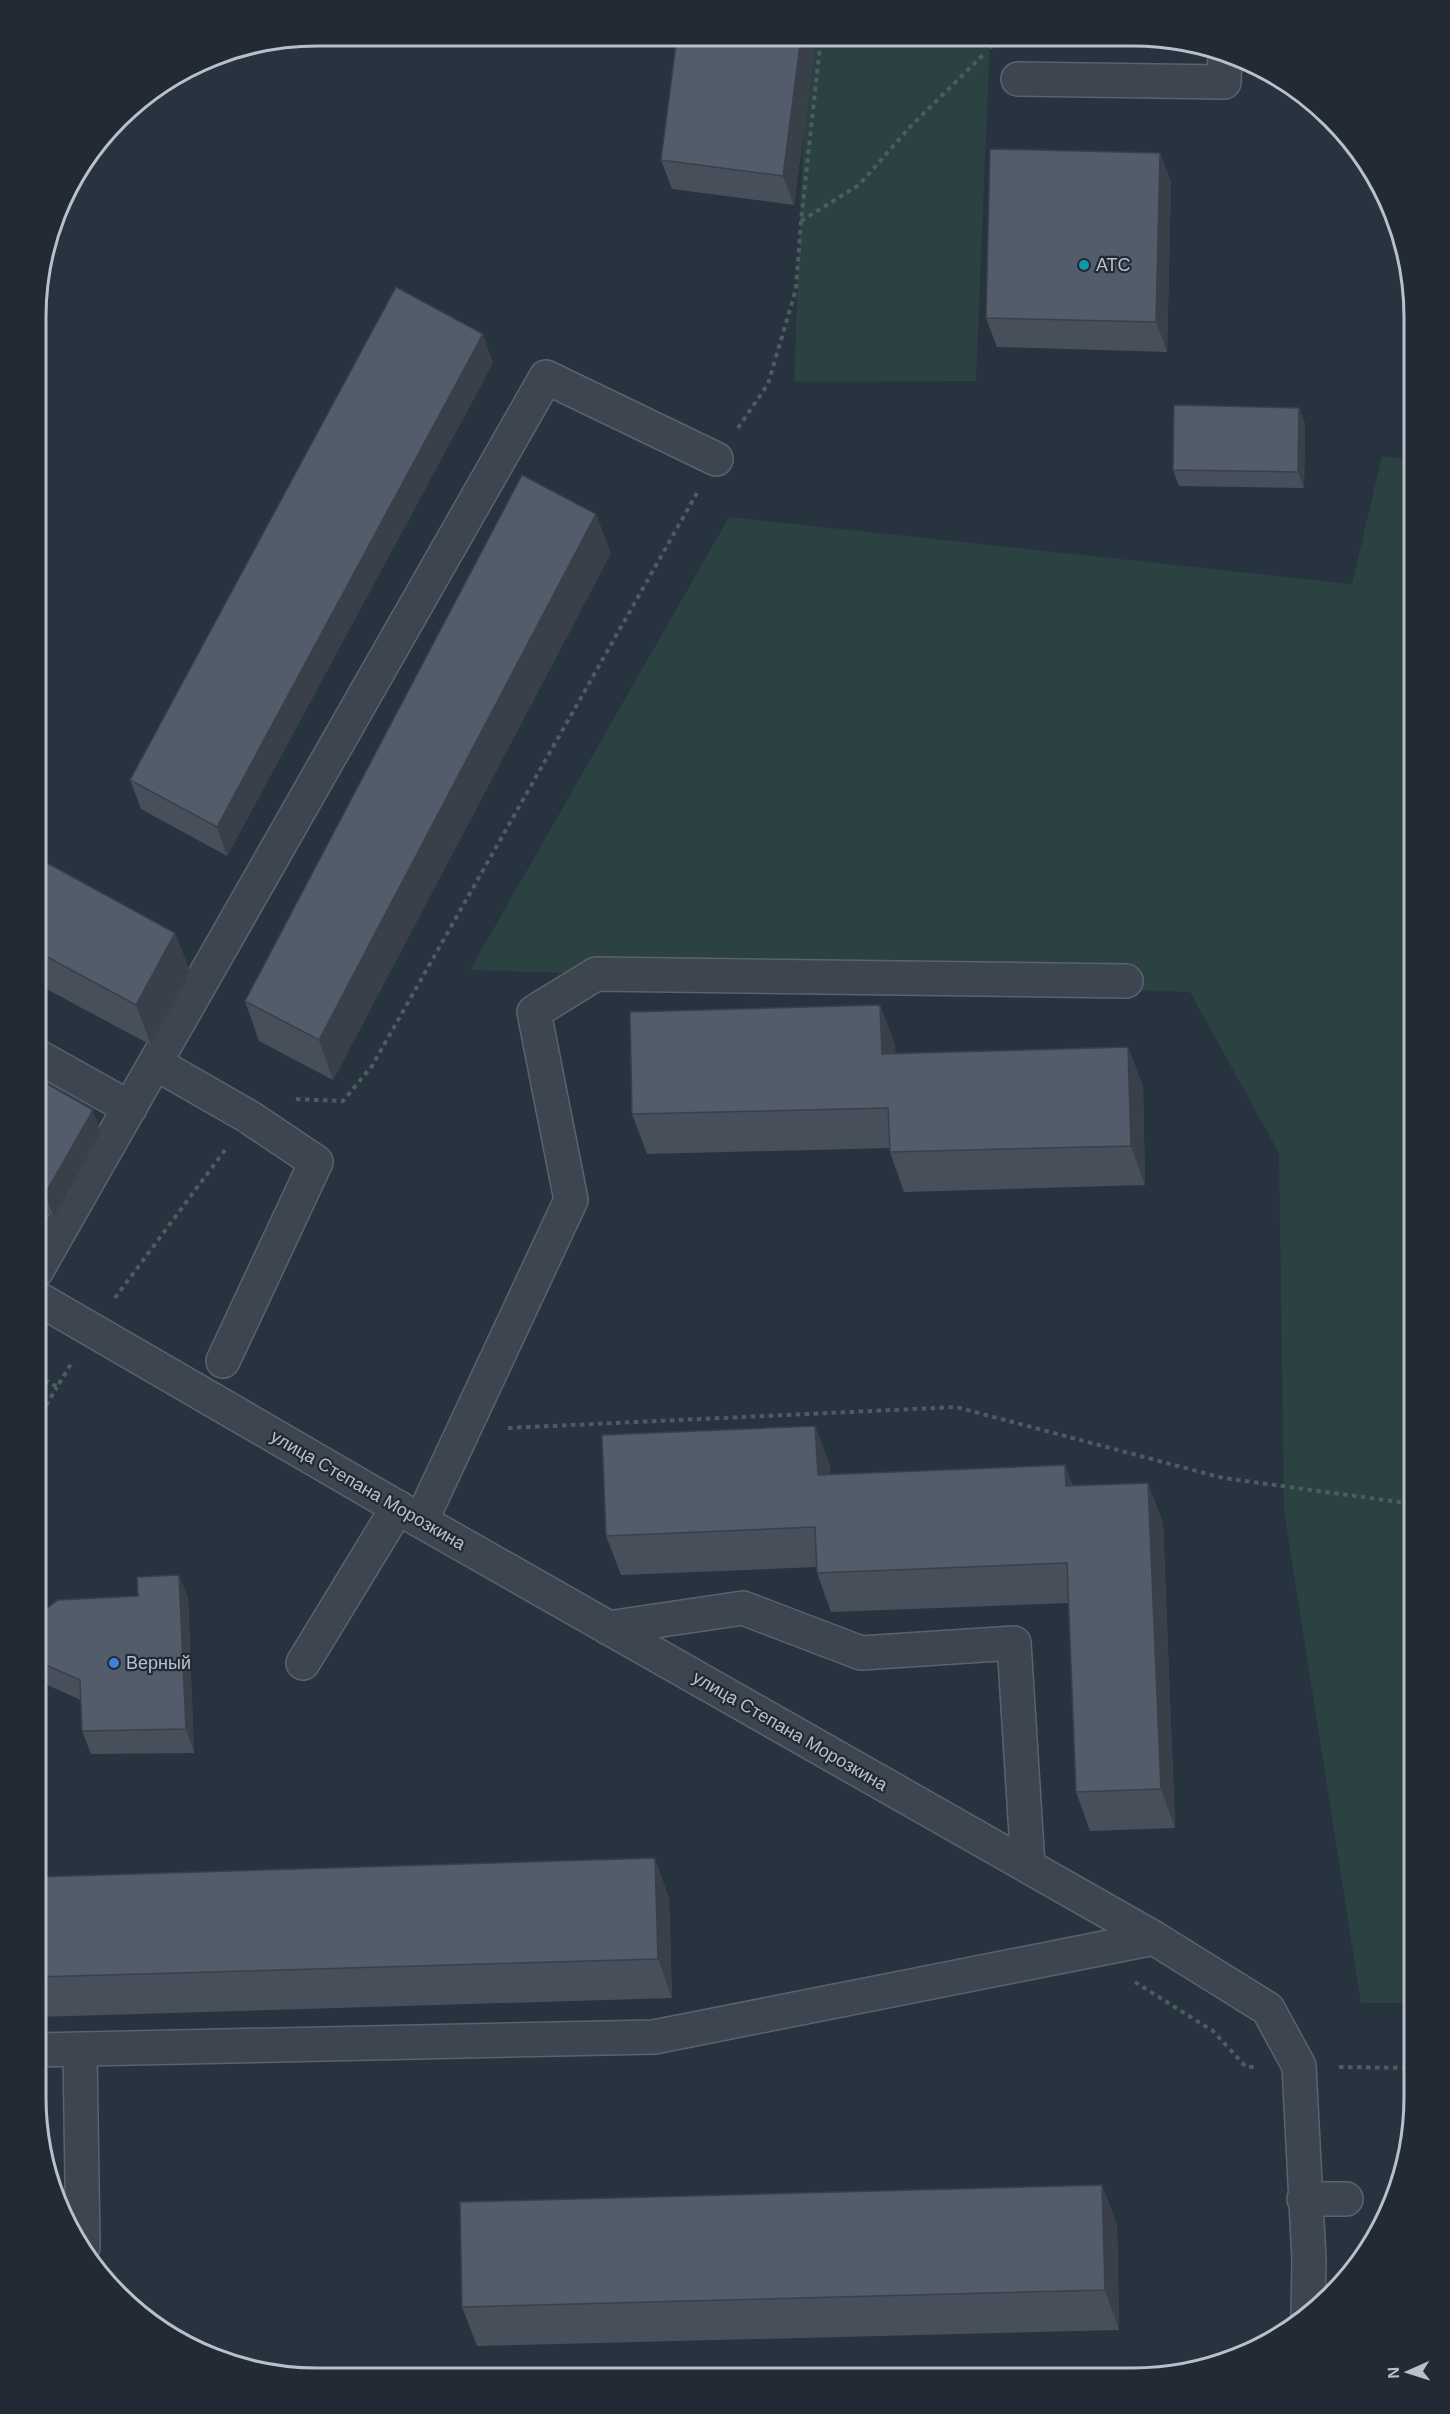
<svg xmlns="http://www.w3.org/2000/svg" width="1450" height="2414" viewBox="0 0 1450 2414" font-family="Helvetica,sans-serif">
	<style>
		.green { fill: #2b4142 }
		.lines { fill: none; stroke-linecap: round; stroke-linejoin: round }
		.minor-casing { stroke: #5a636d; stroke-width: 36 }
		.path { stroke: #4a5d5f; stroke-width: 4; stroke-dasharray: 4.5 4.5; stroke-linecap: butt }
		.minor { stroke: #3c4550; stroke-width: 33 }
		.wall { fill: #474f5b }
		.shaded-wall { fill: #39404a }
		.building { fill: #525c6a; stroke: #39404a; stroke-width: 1.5 }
		.culture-dot { fill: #0f9aa8; stroke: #212a35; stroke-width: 2 }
		.shop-dot { fill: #3f7fe0; stroke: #212a35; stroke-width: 2 }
		.labels { text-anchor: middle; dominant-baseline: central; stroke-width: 4.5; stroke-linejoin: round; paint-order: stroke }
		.poi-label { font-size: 18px; fill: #b9c0ca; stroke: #212a35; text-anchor: start }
		.street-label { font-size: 18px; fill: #b9c0ca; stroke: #212a35 }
		.rim { fill: none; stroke: #b9c0ca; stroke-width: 3 }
	</style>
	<rect width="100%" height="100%" fill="#283340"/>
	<path class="green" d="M807,37L990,38L976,381L794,382Z
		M1382,456L1414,460L1413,2003H1361L1284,1511L1279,1153L1190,992L470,970L729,517L1352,584Z"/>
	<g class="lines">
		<g class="minor-casing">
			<path id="minor" d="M1018,79L1224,82L1225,54
				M37,1056L130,1108
				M155,1063L249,1117L316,1162L223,1361
				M37,1270L546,377L716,459
				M37,1298L421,1521L1154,1938L1268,2009L1299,2066L1309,2260L1308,2315
				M421,1521L571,1200L534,1012L596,974L1126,981
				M608,1628L743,1608L861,1653L1014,1643L1028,1866
				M303,1663L398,1507
				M80,2049L83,2247
				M36,2050L654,2037L1154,1938
				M1304,2199H1346"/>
		</g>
		<path class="path" d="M990,48L1000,38
			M801,221L859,185L910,127L985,53
			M738,428L768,384L796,289L801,221L821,37
			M296,1099L343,1101L372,1066L697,493
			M115,1298L225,1150
			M37,1375L57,1387L71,1364
			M37,1421L57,1387
			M508,1428L956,1407L1223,1478L1414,1504
			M1135,1982L1213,2031L1246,2067H1254
			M1339,2067L1413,2068"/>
		<use href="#minor" class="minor"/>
	</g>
	<path class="wall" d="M814,53L794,205L672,189L661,160Z
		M1160,153L1171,182L1167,352L997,347L986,318Z
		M493,363L227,856L141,809L130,780Z
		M1299,408L1305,424L1304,488L1179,486L1173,470Z
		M611,553L333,1080L259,1041L245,1001Z
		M38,858L175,933L190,972L151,1045L37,984Z
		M880,1005L895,1045V1053L1128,1047L1143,1087L1145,1185L904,1192L890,1152V1148L647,1154L632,1114Z
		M37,1078L101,1133L54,1217L37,1207Z
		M815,1426L830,1466V1474L1073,1486L1163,1522L1175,1828L1090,1831L1076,1792L1069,1603L831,1612L817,1573V1567L621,1575L606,1536Z
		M179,1575L188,1598L194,1753L91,1754L82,1731L81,1700L38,1681L37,1677V1616L138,1596Z
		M36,1877L669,1898L672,1998L36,2017Z
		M1102,2185L1117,2225L1119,2330L477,2346L462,2307Z"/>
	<path class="shaded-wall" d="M801,37H808L814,53L794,205L783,176Z
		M1160,153L1171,182L1167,352L1156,322Z
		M483,334L493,363L227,856L217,827Z
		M1299,408L1305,424L1304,488L1298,472Z
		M596,514L611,553L333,1080L319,1040Z
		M175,933L190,972L151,1045L136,1005Z
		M880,1005L895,1045L897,1093L882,1054Z
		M1128,1047L1143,1087L1145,1185L1131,1146Z
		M93,1110L101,1133L54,1217L45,1194Z
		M815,1426L830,1466L832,1514L818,1475Z
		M1065,1465L1080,1504L1066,1486Z
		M1148,1483L1163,1522L1175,1828L1161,1789Z
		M179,1575L188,1598L194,1753L186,1729Z
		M655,1858L669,1898L672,1998L658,1959Z
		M1102,2185L1117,2225L1119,2330L1105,2290Z"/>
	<path class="building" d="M677,37H801L783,176L661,160Z
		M990,149L1160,153L1156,322L986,318Z
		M396,287L483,334L217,827L130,780Z
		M1174,405L1299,408L1298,472L1173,470Z
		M522,475L596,514L319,1040L245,1001Z
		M38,858L175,933L136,1005L38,952Z
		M880,1005L882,1054L1128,1047L1131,1146L890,1152L888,1108L632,1114L630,1012Z
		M37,1078L93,1110L45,1194L37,1189Z
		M815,1426L818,1475L1065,1465L1066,1486L1148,1483L1161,1789L1076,1792L1067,1563L817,1573L815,1527L606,1536L602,1435Z
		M179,1575L186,1729L82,1731L80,1680L37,1661V1616L58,1600L138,1596L137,1577Z
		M655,1858L658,1959L36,1977V1877Z
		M1102,2185L1105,2290L462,2307L460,2202Z"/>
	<circle class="culture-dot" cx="1084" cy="265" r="6"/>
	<circle class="shop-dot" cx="114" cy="1663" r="6"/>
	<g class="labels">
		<g class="poi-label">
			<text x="1096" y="265">АТС</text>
			<text x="126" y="1663">Верный</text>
		</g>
		<g class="street-label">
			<text transform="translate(368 1490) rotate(30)">улица Степана Морозкина</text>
			<text transform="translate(790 1731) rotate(30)">улица Степана Морозкина</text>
		</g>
	</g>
	<path d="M0 0H1450V2414H0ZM317 46H1133A271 271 0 0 1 1404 317V2097A271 271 0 0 1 1133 2368H317A271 271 0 0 1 46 2097V317A271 271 0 0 1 317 46Z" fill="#212a35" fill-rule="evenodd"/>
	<path class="rim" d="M317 46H1133A271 271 0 0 1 1404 317V2097A271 271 0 0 1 1133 2368H317A271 271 0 0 1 46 2097V317A271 271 0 0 1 317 46Z"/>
	<g transform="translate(1408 2372) rotate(267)" stroke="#212a35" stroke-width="4.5" paint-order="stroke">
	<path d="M0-4.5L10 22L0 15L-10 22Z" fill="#b9c0ca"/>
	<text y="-9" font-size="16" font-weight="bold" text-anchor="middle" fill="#b9c0ca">N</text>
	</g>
</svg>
